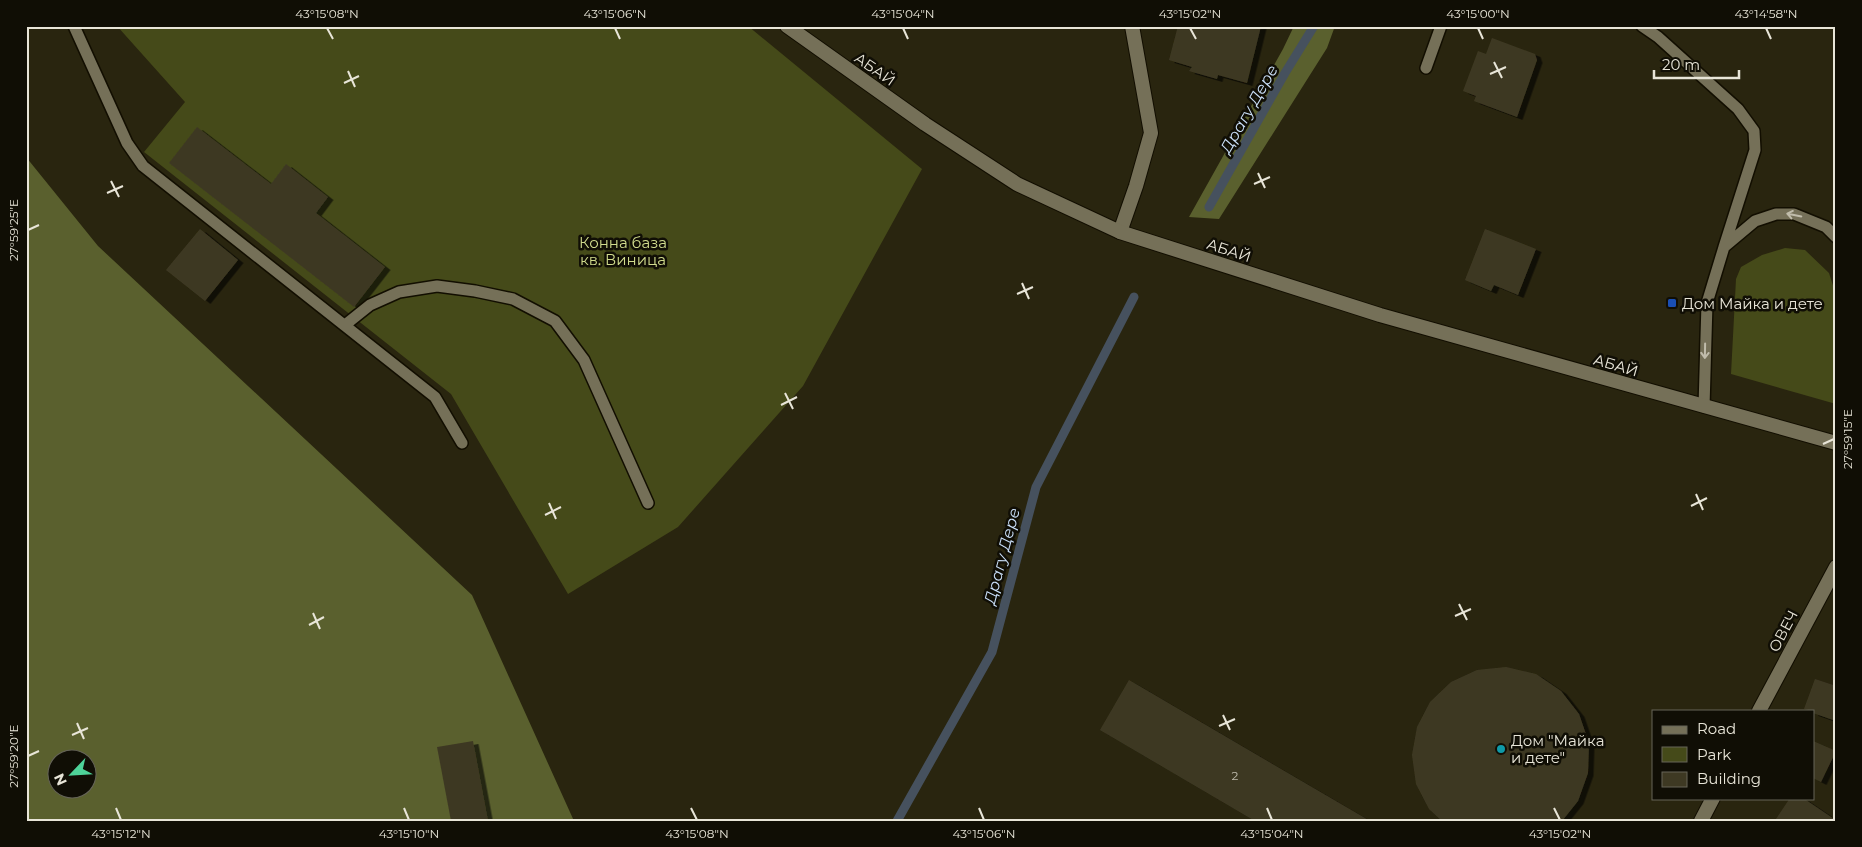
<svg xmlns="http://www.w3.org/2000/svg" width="1862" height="847" viewBox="0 0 1862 847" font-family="Montserrat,sans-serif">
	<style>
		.green { fill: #454a19 }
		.forest { fill: #5a602e; fill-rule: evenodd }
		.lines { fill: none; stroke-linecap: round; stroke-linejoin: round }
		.stream { stroke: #46515e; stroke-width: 9 }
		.building { fill: #3e3923; filter: url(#shadow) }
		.service-casing { stroke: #120e00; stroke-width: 14 }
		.minor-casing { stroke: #120e00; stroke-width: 16 }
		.tertiary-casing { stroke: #120e00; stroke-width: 16 }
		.service { stroke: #757058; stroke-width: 11 }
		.minor { stroke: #757058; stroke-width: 14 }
		.tertiary { stroke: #757058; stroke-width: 14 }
		.oneway { stroke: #c0bcab }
		.ticks { fill: none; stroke: #e8e5d8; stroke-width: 2 }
		.transit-dot { fill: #1a4fb4; stroke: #100e05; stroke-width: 2 }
		.culture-dot { fill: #0f9aa8; stroke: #100e05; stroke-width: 2 }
		.labels { text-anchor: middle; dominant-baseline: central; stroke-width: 5; stroke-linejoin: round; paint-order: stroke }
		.number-label { font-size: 12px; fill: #bebaab }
		.street-label { font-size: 15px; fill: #e8e5d8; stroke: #100e05 }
		.park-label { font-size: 15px; fill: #d1dc8d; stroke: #100e05 }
		.poi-label { font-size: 15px; fill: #e8e5d8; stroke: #100e05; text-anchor: start }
		.water-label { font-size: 16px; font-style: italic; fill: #cadff8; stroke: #100e05 }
		.neatline { fill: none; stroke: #e8e5d8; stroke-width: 2 }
		.ticks-label { font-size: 12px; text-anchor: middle; fill: #e8e5d8 }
	</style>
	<defs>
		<filter id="shadow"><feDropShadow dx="5.5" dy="3" stdDeviation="0" flood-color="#0009"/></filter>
	</defs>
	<rect width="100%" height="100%" fill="#29250f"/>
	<path class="green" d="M117,26H748L922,169L803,386L678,527L568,594L451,394L144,152L185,102Z
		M1785,248L1805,250L1829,273L1836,295V404L1731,374L1736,279L1741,267L1762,255Z"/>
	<path class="forest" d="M1294,26H1335L1327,48L1219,219L1189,217L1283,49Z
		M26,157L98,246L472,595L574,821H26ZM58,760H88V790H58Z"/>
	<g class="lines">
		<path class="stream" d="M1209,207L1285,73L1314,26
			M897,821L992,652L1036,487L1134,297"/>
	</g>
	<path class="building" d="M1178,26H1261L1247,83L1218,75L1217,79L1189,71L1192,67L1169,60Z
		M1492,38L1535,54L1537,60L1517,117L1474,101L1476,96L1463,91L1478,51L1486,54Z
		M197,127L271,184L286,164L328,197L316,213L385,267L354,307L169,163Z
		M200,229L238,260L205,301L166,270Z
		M1485,229L1536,249L1518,295L1494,285L1491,291L1465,280Z
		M1506,667L1536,674L1561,691L1579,714L1589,743L1588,773L1578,801L1562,821H1442L1429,809L1416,784L1412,755L1417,727L1430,702L1451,682L1477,670Z
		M1815,679L1836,686V721L1813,713V711L1804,709Z
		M1129,680L1370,821H1255L1100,730Z
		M473,741L488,821H451L437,747Z
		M1813,741L1836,751L1821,782L1813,778Z
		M1790,798H1803L1834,819L1779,821L1776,819Z"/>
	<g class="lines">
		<g class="service-casing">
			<path id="service" d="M74,26L127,143L143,166L435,397L462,443
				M1642,26L1658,37L1738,109L1754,131L1755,150L1724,247
				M1426,68L1441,26
				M345,325L370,305L399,292L437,286L475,291L513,299L555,321L584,360L648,503
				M1704,407L1707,303L1724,247L1755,221L1776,214H1794L1826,227L1836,237"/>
		</g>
		<g class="minor-casing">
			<path id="minor" d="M1120,232L1136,186L1151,133L1132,26
				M1759,711L1836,567
				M1701,821L1713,798"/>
		</g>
		<g class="tertiary-casing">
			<path id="tertiary" d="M787,26L925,124L1017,184L1120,232L1380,315L1836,443"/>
		</g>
		<use href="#service" class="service"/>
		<use href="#minor" class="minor"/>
		<use href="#tertiary" class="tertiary"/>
	</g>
	<defs><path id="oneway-shaft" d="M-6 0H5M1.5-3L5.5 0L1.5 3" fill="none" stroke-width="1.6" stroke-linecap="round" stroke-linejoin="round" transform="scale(1.25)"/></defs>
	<g class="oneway">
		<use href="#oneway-shaft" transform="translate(1794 215) rotate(-169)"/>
		<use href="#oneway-shaft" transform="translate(1705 351) rotate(91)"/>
	</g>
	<path class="ticks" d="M327,28L333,39M615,28L620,39M903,28L908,39M1190,28L1196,39M1478,28L1483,39M1766,28L1771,39M1494,62L1502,78M348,71L355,87M1490,74L1506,67M344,83L359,76M1258,173L1265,188M111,181L119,197M1254,184L1270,177M107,193L123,186M28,230L39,225M1022,283L1029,299M1017,294L1033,287M785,393L793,409M781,405L797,397M1823,444L1834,439M1696,494L1703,510M549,503L556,519M1691,506L1707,498M545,515L561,507M1459,604L1467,620M313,613L320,629M1455,616L1471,609M309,625L324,617M1223,715L1230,730M77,723L84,739M1219,726L1235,719M72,735L88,728M28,756L39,751M116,808L121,820M404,808L409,820M691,808L697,820M979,808L984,820M1267,808L1272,820M1554,808L1560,820"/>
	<rect class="transit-dot" x="1667" y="298" width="10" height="10" rx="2.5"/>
	<circle class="culture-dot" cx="1501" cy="749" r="5"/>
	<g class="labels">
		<g class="number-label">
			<text x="1235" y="775">2</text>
		</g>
		<g class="street-label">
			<text transform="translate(875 69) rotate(35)">АБАЙ</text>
			<text transform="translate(1229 250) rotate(18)">АБАЙ</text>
			<text transform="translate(1616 365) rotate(16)">АБАЙ</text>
			<text transform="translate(1783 631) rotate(-62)">ОВЕЧ</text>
		</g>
		<g class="park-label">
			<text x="623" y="242">Конна база<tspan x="623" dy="17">кв. Виница</tspan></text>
		</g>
		<g class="poi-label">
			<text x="1682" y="303">Дом Майка и дете</text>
			<text x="1511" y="740">Дом "Майка<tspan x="1511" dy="17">и дете"</tspan></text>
		</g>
		<g class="water-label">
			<text transform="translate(1249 109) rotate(-60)">Драгу Дере</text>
			<text transform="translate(1002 556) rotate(-75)">Драгу Дере</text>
		</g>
	</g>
	<rect width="1862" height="847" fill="none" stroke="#100e05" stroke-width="55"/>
	<rect x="1652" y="710" width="162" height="90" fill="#100e05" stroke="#666459"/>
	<rect x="1662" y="726" width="25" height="8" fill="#757058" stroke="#666459"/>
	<text x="1697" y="734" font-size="15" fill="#e8e5d8">Road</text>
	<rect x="1662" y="747" width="25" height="15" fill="#454a19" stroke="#666459"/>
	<text x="1697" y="760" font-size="15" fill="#e8e5d8">Park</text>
	<rect x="1662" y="772" width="25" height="15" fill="#3e3923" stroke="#666459"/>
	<text x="1697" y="784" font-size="15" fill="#e8e5d8">Building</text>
	<g transform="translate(72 774) rotate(245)"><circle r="24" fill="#100e05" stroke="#666459"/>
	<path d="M0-4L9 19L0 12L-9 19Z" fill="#4ed399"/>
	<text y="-8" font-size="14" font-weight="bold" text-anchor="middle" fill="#e8e5d8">N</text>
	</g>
	<path d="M1654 70v8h85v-8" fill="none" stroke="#e8e5d8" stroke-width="2.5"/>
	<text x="1662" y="70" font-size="15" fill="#e8e5d8" stroke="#100e05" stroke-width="4" paint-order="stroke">20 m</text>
	<rect x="28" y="28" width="1806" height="792" class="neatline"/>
	<g class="ticks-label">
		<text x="327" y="18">43°15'08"N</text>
		<text x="615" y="18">43°15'06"N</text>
		<text x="903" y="18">43°15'04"N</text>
		<text x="1190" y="18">43°15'02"N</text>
		<text x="1478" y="18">43°15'00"N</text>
		<text x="1766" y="18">43°14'58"N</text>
		<text transform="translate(14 230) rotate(-90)" y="4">27°59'25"E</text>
		<text transform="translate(1848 439) rotate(-90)" y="4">27°59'15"E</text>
		<text transform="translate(14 756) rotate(-90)" y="4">27°59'20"E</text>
		<text x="121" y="838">43°15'12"N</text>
		<text x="409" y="838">43°15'10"N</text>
		<text x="697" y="838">43°15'08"N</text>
		<text x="984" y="838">43°15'06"N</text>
		<text x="1272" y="838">43°15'04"N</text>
		<text x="1560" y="838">43°15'02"N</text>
	</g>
</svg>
